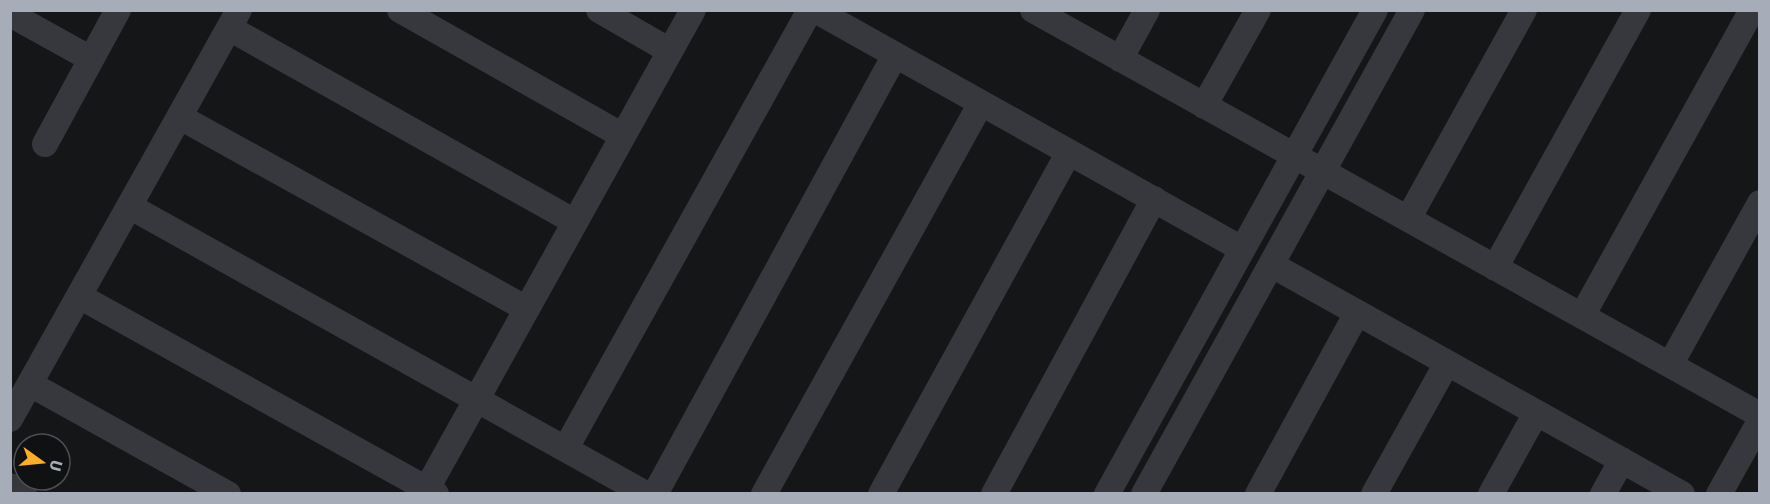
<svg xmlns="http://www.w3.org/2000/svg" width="1770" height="504" viewBox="0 0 1770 504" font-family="'Fira Sans',sans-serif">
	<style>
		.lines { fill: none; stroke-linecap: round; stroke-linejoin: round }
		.minor { stroke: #36383d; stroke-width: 26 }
	</style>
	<rect width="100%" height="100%" fill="#151618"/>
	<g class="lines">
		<path class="minor" d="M400,10L623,136
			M599,10L670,51
			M815,10L1242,249
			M1033,10L1760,415
			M10,14L91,59
			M229,28L575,222
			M1120,59L1147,10
			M1204,106L1258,10
			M180,117L527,309
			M45,144L118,10
			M129,206L646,494
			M1408,219L1524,10
			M1272,265L1682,494
			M1495,268L1638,10
			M79,296L436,494
			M1582,316L1752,10
			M1670,365L1760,203
			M30,384L228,494
			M10,419L239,10
			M566,448L810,10
			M10,486L24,494
			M424,494L693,10
			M655,494L895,55
			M764,494L981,103
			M881,494L1069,152
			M994,494L1154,199
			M1107,494L1375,10
			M1144,494L1412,10
			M1258,494L1357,313
			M1374,494L1447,363
			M1491,494L1536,413
			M1603,494L1622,460
			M1719,494L1760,421"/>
	</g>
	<rect width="1770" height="504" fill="none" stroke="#a6adb9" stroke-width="24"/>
	<g transform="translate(42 462) rotate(105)"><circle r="28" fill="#101113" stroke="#4c4f55" stroke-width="1.5"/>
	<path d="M0-4.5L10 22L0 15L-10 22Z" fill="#ffac26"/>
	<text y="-9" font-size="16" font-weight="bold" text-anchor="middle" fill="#a6adb9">U</text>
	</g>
</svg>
